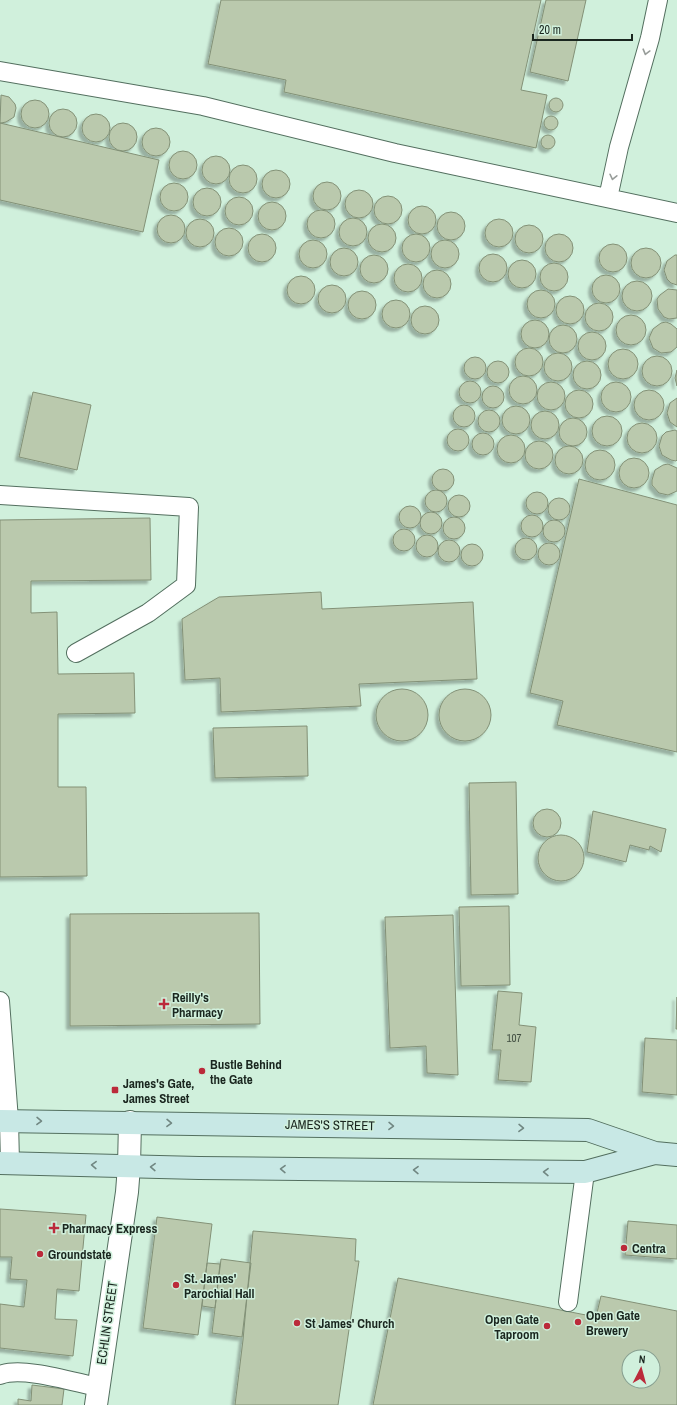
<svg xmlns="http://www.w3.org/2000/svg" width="677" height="1405" viewBox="0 0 677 1405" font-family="'Archivo Narrow',sans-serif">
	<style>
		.building { fill: #bac9ad; stroke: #839177; fill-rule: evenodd; filter: url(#shadow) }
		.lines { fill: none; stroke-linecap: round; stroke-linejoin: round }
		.service-casing { stroke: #536f5f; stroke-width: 20 }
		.minor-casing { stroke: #536f5f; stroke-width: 24 }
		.secondary-casing { stroke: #536f5f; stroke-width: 24 }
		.service { stroke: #fff; stroke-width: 18 }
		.minor { stroke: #fff; stroke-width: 22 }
		.secondary { stroke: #c8e8e5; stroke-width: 22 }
		.oneway { stroke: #989d9a }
		.oneway2 { stroke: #718782 }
		.poi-dot { fill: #bb2a3a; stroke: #d0f0dc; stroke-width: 1.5 }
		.labels { text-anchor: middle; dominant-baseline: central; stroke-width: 3; stroke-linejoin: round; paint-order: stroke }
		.number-label { font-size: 11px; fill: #424f42 }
		.poi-label { font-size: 13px; font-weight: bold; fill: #1a261f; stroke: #d0f0dc; text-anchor: start }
		.street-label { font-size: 13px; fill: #1a261f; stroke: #d0f0dc }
	</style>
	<defs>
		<filter id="shadow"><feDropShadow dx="-3.5" dy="3.5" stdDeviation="1" flood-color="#0004"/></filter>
	</defs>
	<rect width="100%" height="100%" fill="#d0f0dc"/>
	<path class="building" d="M221,0H541L521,90L547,95L536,148L284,92L286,80L208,64Z
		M546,0H586L568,81L530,72Z
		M1,95L9,97L15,104L16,108L14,117L6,122L1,123H0Z
		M549 105a7 7 0 1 1 14 0a7 7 0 1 1-14 0Z
		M21 114a14 14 0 1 1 28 0a14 14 0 1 1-28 0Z
		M49 123a14 14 0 1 1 28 0a14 14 0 1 1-28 0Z
		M82 128a14 14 0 1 1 28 0a14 14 0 1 1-28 0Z
		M544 123a7 7 0 1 1 14 0a7 7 0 1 1-14 0Z
		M0,123L159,160L143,232L0,200Z
		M109 137a14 14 0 1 1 28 0a14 14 0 1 1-28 0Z
		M142 142a14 14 0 1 1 28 0a14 14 0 1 1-28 0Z
		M541 142a7 7 0 1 1 14 0a7 7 0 1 1-14 0Z
		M169 165a14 14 0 1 1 28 0a14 14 0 1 1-28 0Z
		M202 170a14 14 0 1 1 28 0a14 14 0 1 1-28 0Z
		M229 179a14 14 0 1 1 28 0a14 14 0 1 1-28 0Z
		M262 184a14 14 0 1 1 28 0a14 14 0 1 1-28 0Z
		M313 196a14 14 0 1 1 28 0a14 14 0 1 1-28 0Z
		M160 197a14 14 0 1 1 28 0a14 14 0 1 1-28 0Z
		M193 202a14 14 0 1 1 28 0a14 14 0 1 1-28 0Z
		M345 204a14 14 0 1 1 28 0a14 14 0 1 1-28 0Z
		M374 210a14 14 0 1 1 28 0a14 14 0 1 1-28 0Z
		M225 211a14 14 0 1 1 28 0a14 14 0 1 1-28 0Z
		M258 216a14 14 0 1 1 28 0a14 14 0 1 1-28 0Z
		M408 220a14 14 0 1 1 28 0a14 14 0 1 1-28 0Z
		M307 224a14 14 0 1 1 28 0a14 14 0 1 1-28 0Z
		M437 226a14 14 0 1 1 28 0a14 14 0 1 1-28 0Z
		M157 229a14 14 0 1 1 28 0a14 14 0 1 1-28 0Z
		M339 232a14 14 0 1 1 28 0a14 14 0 1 1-28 0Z
		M186 233a14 14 0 1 1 28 0a14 14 0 1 1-28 0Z
		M485 233a14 14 0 1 1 28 0a14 14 0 1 1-28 0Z
		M368 238a14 14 0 1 1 28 0a14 14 0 1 1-28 0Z
		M515 239a14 14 0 1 1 28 0a14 14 0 1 1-28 0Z
		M215 242a14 14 0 1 1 28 0a14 14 0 1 1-28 0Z
		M248 248a14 14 0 1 1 28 0a14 14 0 1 1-28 0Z
		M545 248a14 14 0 1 1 28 0a14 14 0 1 1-28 0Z
		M402 248a14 14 0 1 1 28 0a14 14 0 1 1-28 0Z
		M299 254a14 14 0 1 1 28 0a14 14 0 1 1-28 0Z
		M431 254a14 14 0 1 1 28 0a14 14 0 1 1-28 0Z
		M599 258a14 14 0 1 1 28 0a14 14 0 1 1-28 0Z
		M631 263a15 15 0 1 1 30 0a15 15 0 1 1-30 0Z
		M330 262a14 14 0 1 1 28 0a14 14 0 1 1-28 0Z
		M479 268a14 14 0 1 1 28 0a14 14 0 1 1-28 0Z
		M675,255H677V285L671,283L667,279L664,270L667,261Z
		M360 269a14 14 0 1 1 28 0a14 14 0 1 1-28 0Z
		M508 274a14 14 0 1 1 28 0a14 14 0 1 1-28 0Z
		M540 277a14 14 0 1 1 28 0a14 14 0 1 1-28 0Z
		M394 278a14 14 0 1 1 28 0a14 14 0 1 1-28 0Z
		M423 284a14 14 0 1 1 28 0a14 14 0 1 1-28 0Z
		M592 289a14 14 0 1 1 28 0a14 14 0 1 1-28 0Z
		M287 290a14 14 0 1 1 28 0a14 14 0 1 1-28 0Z
		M622 296a15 15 0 1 1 30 0a15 15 0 1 1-30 0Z
		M318 299a14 14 0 1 1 28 0a14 14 0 1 1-28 0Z
		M668,289L677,290V318L669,319L664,317L658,309L657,299L660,295Z
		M527 304a14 14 0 1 1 28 0a14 14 0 1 1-28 0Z
		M348 305a14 14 0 1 1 28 0a14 14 0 1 1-28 0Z
		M556 310a14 14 0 1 1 28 0a14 14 0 1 1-28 0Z
		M382 314a14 14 0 1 1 28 0a14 14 0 1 1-28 0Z
		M585 317a14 14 0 1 1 28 0a14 14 0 1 1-28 0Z
		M411 320a14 14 0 1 1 28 0a14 14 0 1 1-28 0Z
		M616 330a15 15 0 1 1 30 0a15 15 0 1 1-30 0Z
		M521 334a14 14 0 1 1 28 0a14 14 0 1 1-28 0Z
		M666,322L671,324L677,329V347L671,352L661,353L653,348L649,338L653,329L661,323Z
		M549 339a14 14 0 1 1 28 0a14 14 0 1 1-28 0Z
		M578 346a14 14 0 1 1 28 0a14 14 0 1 1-28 0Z
		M515 362a14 14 0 1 1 28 0a14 14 0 1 1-28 0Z
		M608 364a15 15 0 1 1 30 0a15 15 0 1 1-30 0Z
		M544 367a14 14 0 1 1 28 0a14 14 0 1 1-28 0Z
		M642 371a15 15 0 1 1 30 0a15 15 0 1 1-30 0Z
		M464 368a11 11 0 1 1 22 0a11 11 0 1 1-22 0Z
		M487 372a11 11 0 1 1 22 0a11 11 0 1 1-22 0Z
		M573 375a14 14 0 1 1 28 0a14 14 0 1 1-28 0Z
		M677,370V386L675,378Z
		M509 390a14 14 0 1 1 28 0a14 14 0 1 1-28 0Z
		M459 392a11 11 0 1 1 22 0a11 11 0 1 1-22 0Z
		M601 397a15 15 0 1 1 30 0a15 15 0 1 1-30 0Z
		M537 396a14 14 0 1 1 28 0a14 14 0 1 1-28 0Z
		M482 397a11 11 0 1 1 22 0a11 11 0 1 1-22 0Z
		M634 405a15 15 0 1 1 30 0a15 15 0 1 1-30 0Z
		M565 404a14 14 0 1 1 28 0a14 14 0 1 1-28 0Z
		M33,392L91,405L77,470L19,457Z
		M677,398V427L670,422L667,413L670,403Z
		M453 416a11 11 0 1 1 22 0a11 11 0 1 1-22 0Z
		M502 420a14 14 0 1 1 28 0a14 14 0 1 1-28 0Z
		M478 421a11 11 0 1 1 22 0a11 11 0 1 1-22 0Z
		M531 425a14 14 0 1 1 28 0a14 14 0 1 1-28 0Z
		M592 431a15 15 0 1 1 30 0a15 15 0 1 1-30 0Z
		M559 432a14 14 0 1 1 28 0a14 14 0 1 1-28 0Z
		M627 438a15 15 0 1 1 30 0a15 15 0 1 1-30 0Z
		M447 440a11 11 0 1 1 22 0a11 11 0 1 1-22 0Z
		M675,430L677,431V460L676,461L671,460L662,455L659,446L662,436L666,432Z
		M472 444a11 11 0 1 1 22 0a11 11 0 1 1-22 0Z
		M497 449a14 14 0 1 1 28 0a14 14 0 1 1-28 0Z
		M525 455a14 14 0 1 1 28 0a14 14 0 1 1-28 0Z
		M555 460a14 14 0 1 1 28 0a14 14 0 1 1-28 0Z
		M585 465a15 15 0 1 1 30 0a15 15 0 1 1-30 0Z
		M619 473a15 15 0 1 1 30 0a15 15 0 1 1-30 0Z
		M668,464L677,468V491L668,495L659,493L652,485V480L655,470L663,465Z
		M432 480a11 11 0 1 1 22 0a11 11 0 1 1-22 0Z
		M579,479L677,505V752L557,725L563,701L530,693Z
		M425 501a11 11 0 1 1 22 0a11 11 0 1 1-22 0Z
		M526 503a11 11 0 1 1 22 0a11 11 0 1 1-22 0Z
		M448 506a11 11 0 1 1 22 0a11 11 0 1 1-22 0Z
		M548 509a11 11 0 1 1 22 0a11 11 0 1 1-22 0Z
		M399 517a11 11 0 1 1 22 0a11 11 0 1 1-22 0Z
		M420 523a11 11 0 1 1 22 0a11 11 0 1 1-22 0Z
		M521 526a11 11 0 1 1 22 0a11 11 0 1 1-22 0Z
		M443 528a11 11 0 1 1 22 0a11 11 0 1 1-22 0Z
		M150,518L151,580L31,581V613L57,612L58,674L134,673L135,713L58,714V787H86L87,876L0,877V520Z
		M543 531a11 11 0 1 1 22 0a11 11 0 1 1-22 0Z
		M393 540a11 11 0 1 1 22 0a11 11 0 1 1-22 0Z
		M416 546a11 11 0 1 1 22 0a11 11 0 1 1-22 0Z
		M515 549a11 11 0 1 1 22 0a11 11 0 1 1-22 0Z
		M438 551a11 11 0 1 1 22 0a11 11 0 1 1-22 0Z
		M538 554a11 11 0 1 1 22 0a11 11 0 1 1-22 0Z
		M461 555a11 11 0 1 1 22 0a11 11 0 1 1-22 0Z
		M321,592L322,609L473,602L477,679L359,684L361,706L221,712L220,678L185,680L182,619L219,597Z
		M439 715a26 26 0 1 1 52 0a26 26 0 1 1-52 0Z
		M376 715a26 26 0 1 1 52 0a26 26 0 1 1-52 0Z
		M307,726L308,776L215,778L213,728Z
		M516,782L518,894L471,895L469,783Z
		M533 823a14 14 0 1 1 28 0a14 14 0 1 1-28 0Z
		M593,811L666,829L661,852L650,846L649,850L630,845L626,862L587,852Z
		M538 858a23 23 0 1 1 46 0a23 23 0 1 1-46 0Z
		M509,906L510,985L461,986L459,907Z
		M259,913L260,1024L70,1026V914Z
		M453,915L458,1075L427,1073L426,1046L390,1048L385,917Z
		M498,991L522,993L519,1025L536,1027L531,1082L498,1080L501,1050H492Z
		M677,997V1029H676Z
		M645,1038L677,1040V1095L642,1092Z
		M0,1209L86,1215L79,1291L57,1289L55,1319L77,1320L73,1356L0,1348V1304L24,1307L27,1280L10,1279L12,1257H0Z
		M157,1217L212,1224L198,1335L143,1328Z
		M628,1221L677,1225V1259L625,1255Z
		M253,1231L356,1239L355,1261H359L338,1405H235L243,1340Z
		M221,1259L251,1263L242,1337L212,1333Z
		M207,1263L220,1264L215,1308L202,1306Z
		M398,1278L596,1317L601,1296L677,1311V1405H373ZM629,1357H653V1381H629Z
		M32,1385L64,1389L62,1405H18V1399L31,1401Z"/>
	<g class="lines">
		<g class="service-casing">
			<path id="service" d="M0,71L203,106L395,153L677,213
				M608,198L619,147L650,38L658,0
				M0,495L189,507L186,585L148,613L76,653
				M0,1001L9,1120L10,1163
				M568,1302L585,1172
				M0,1375C22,1366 73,1382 98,1387"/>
		</g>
		<g class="minor-casing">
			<path id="minor" d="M96,1405L127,1192L129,1166L130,1122"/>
		</g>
		<g class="secondary-casing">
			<path id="secondary" d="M0,1121L588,1130L655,1153L677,1155
				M0,1163L199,1168L585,1172L655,1153"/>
		</g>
		<use href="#service" class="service"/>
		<use href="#minor" class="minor"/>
		<use href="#secondary" class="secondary"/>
	</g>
	<defs><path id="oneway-chevron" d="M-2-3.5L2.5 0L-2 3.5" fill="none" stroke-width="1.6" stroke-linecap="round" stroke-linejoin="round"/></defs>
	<g class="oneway">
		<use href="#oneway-chevron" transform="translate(646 52) rotate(105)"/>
		<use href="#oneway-chevron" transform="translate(613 177) rotate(103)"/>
	</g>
	<g class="oneway2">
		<use href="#oneway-chevron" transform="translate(39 1121) rotate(1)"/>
		<use href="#oneway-chevron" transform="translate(169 1123) rotate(1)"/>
		<use href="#oneway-chevron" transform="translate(391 1126) rotate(1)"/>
		<use href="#oneway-chevron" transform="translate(521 1128) rotate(1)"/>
		<use href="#oneway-chevron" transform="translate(94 1165) rotate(-178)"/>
		<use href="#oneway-chevron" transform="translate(153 1167) rotate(-178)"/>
		<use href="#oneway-chevron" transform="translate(283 1169) rotate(-179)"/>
		<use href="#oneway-chevron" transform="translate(416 1170) rotate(-179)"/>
		<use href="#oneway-chevron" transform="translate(546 1172) rotate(-179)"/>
	</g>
	<g class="poi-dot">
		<path d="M162 998h4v4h4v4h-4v4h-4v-4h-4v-4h4z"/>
		<circle cx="202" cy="1071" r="4"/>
		<rect x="111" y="1086" width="8" height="8" rx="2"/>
		<path d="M52 1222h4v4h4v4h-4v4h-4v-4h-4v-4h4z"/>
		<circle cx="624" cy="1248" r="4"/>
		<circle cx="40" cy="1254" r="4"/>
		<circle cx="176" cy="1285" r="4"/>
		<circle cx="578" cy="1322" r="4"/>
		<circle cx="297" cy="1323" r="4"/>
		<circle cx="547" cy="1326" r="4"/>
	</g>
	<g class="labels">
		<g class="number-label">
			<text x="514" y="1038">107</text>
		</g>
		<g class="poi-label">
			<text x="172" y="997">Reilly's<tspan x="172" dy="15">Pharmacy</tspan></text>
			<text x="210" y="1064">Bustle Behind<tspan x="210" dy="15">the Gate</tspan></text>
			<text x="123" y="1083">James's Gate,<tspan x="123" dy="15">James Street</tspan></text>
			<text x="62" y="1228">Pharmacy Express</text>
			<text x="632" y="1248">Centra</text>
			<text x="48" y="1254">Groundstate</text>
			<text x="184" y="1278">St. James'<tspan x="184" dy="15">Parochial Hall</tspan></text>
			<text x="586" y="1315">Open Gate<tspan x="586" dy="15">Brewery</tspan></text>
			<text x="539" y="1319" text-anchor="end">Open Gate<tspan x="539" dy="15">Taproom</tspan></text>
			<text x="305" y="1323">St James' Church</text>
		</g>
		<g class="street-label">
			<text transform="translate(330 1125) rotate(1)">JAMES'S STREET</text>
			<text transform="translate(107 1323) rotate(-82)">ECHLIN STREET</text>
		</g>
	</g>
	<g transform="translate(641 1369) rotate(6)"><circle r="19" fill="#d0f0dc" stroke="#879f90"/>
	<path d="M0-3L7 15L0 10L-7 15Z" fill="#bb2a3a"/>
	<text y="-6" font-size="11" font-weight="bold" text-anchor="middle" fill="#1a261f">N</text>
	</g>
	<path d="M533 34v6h99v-6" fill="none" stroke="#1a261f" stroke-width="2"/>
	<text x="539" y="34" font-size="12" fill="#1a261f" stroke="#d0f0dc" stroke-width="3" paint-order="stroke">20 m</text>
</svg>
